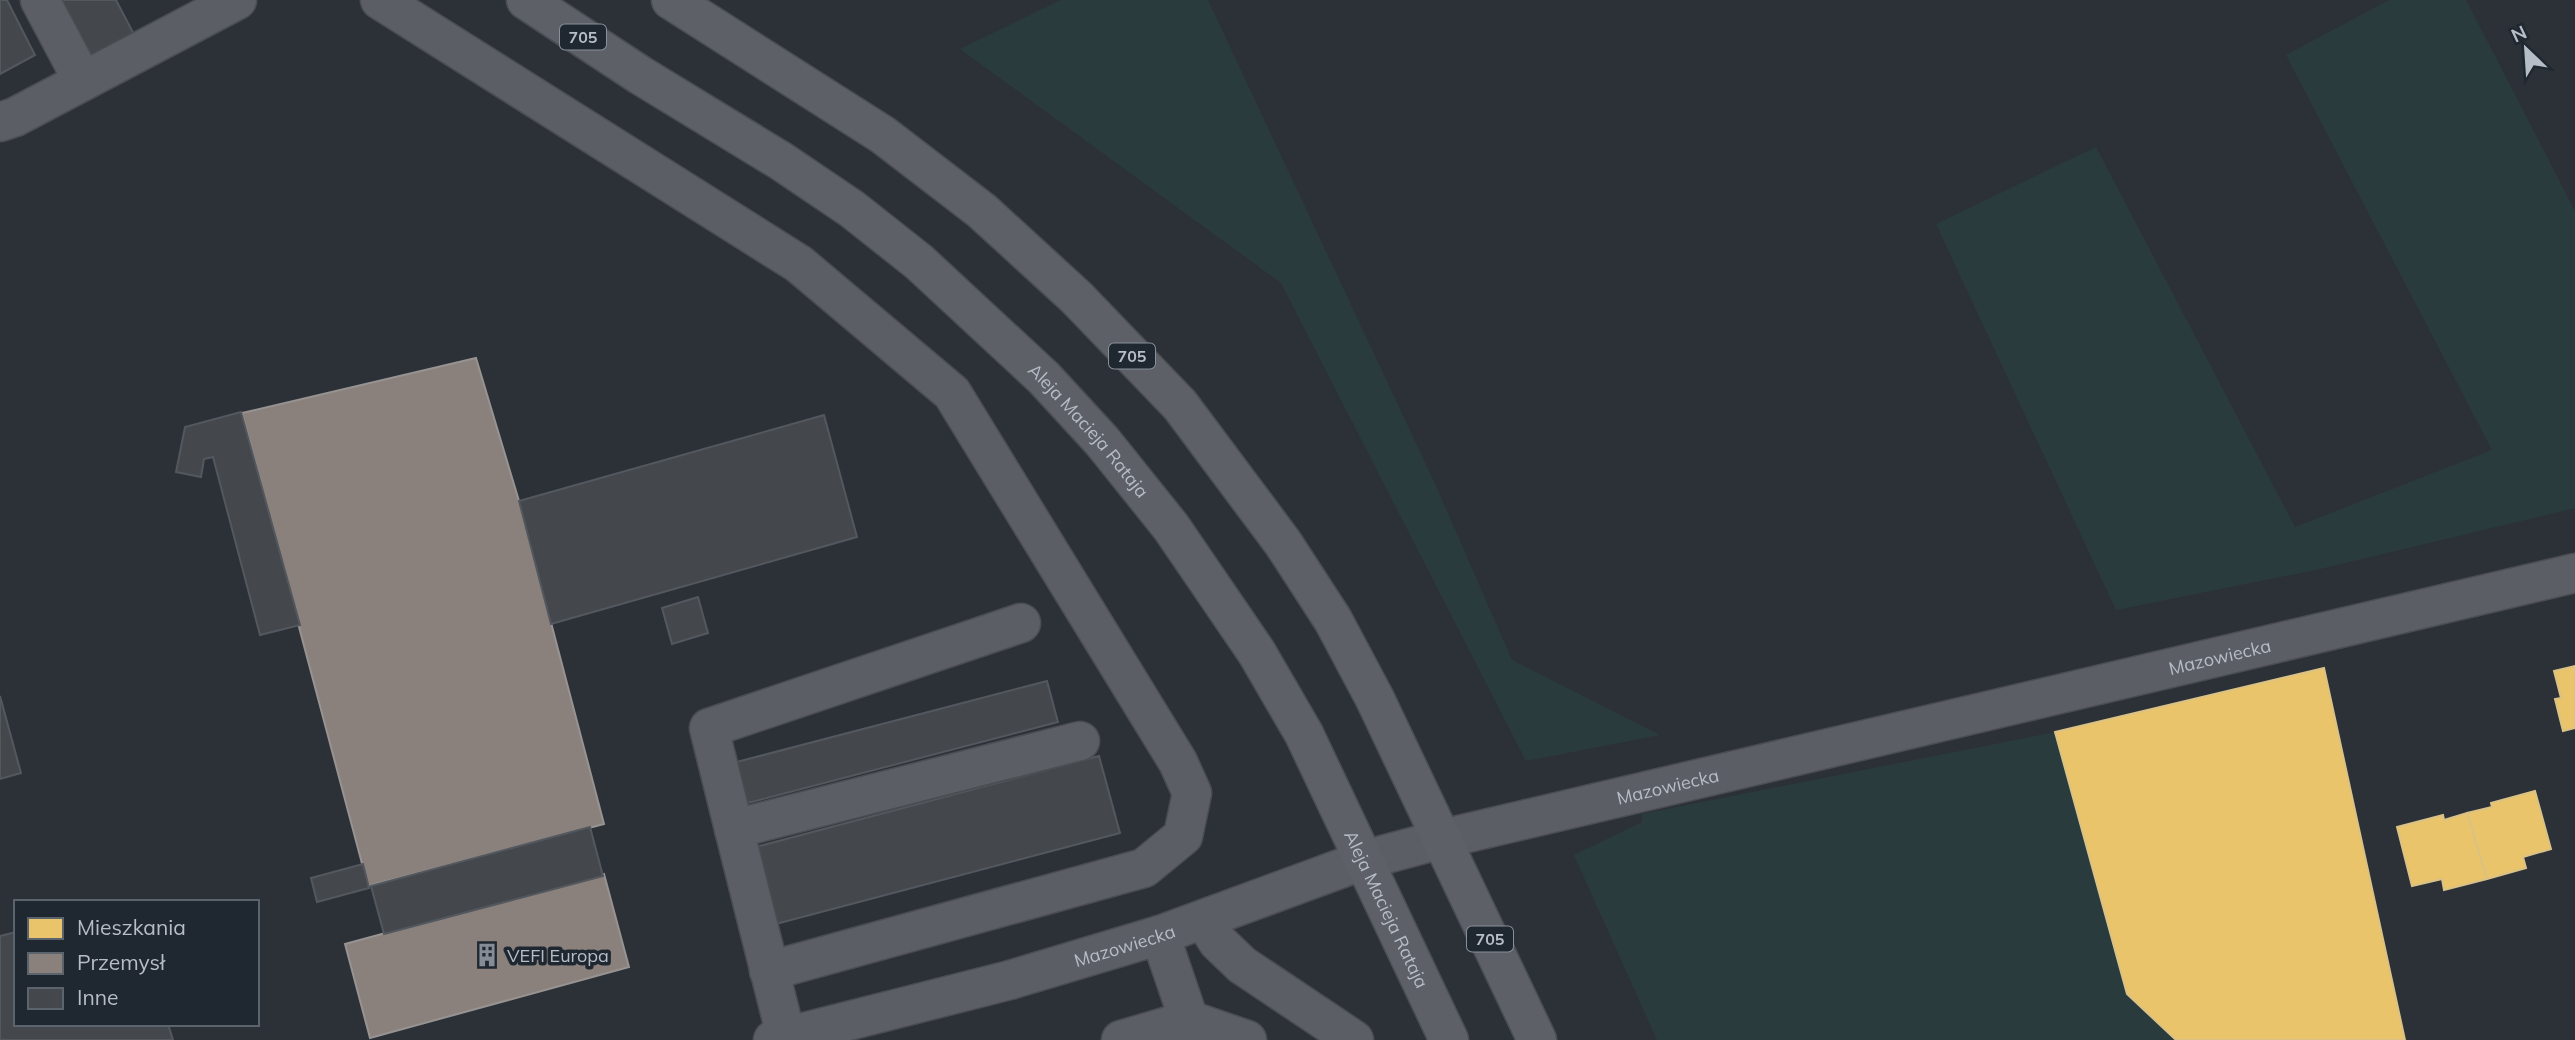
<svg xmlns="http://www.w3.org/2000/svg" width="2575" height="1040" viewBox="0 0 2575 1040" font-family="Mulish,sans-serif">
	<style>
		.green { fill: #2a3b3d }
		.homes { fill: #e9c46a; stroke: #dac286; stroke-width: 2 }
		.industry { fill: #8a817c; stroke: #979392; stroke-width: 2 }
		.building { fill: #44484d; stroke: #53585f; stroke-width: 2 }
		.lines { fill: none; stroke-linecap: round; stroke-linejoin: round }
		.minor-casing { stroke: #4a4d52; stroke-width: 41 }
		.major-casing { stroke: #494d54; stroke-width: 41 }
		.minor { stroke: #5b5f65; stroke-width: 38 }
		.major { stroke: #5d6167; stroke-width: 38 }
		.labels { text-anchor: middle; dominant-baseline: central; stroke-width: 7; stroke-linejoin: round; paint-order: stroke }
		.shield { fill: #1f2731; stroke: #89909a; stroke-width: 2 }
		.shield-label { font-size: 16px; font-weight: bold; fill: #b6bdc7 }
		.street-label { font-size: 18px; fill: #b6bdc7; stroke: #1f2731 }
		.poi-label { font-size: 18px; fill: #b6bdc7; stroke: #1f2731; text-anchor: start }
	</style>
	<rect width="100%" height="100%" fill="#2c3137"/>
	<path class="green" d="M1061,0H1208L1436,486L1512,660L1660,735L1526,761L1281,283L960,49Z
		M2389,0H2466L2575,211V508L2316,570L2116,610L1936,224L2096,147L2295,527L2492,450L2286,55Z
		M2055,732L2127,993L2176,1040H1657L1574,855L1642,822V814Z"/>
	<path class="homes" d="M2575,666V728L2563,731L2555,699L2561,698L2554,671Z
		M2324,668L2405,1040H2176L2127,994L2055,732Z
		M2535,791L2551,849L2523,857L2526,868L2487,879L2467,813L2492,807L2491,803Z
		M2467,813L2487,879L2444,890L2442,879L2412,886L2397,827L2443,815L2444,820Z"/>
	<path class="industry" d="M476,358L519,501L604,824L368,886L242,413Z
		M604,874L629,967L370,1038L345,944Z"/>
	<path class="building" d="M0,0H7L35,55L0,74Z
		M56,0H116L138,42L91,67Z
		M241,412L300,625L260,635L213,457L204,459L201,477L176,472L185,427Z
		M824,415L857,537L551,624L519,501Z
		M698,597L708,633L672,644L662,608Z
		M1047,681L1058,722L740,805L729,764Z
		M0,696L21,773L0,779Z
		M1099,756L1120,833L772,925L752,848Z
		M590,827L603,876L384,934L371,886Z
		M363,864L369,888L317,902L311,878Z
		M16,932V1024H168L173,1040H0V936Z"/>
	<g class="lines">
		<g class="minor-casing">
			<g id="minor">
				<path d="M40,0L83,81"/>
				<path d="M380,0L799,264L952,393L1178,762L1192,793L1183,836L1144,868L769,971"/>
				<path d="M0,122L15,117L237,0"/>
				<path d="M734,829L709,728L1021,623"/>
				<path d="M1204,920L1218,942L1242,965L1354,1040"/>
				<path d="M1160,935L1189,1020L1247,1040"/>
				<path d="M786,1036L734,829L1080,741"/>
				<path id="s1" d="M773,1040L1010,980L1160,935L1364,860L1442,839L2575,573"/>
				<path d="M1121,1040L1189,1020"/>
			</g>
		</g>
		<g class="major-casing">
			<g id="major">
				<path id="s2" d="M526,0L640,75L781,161L852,209L919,262L1044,378L1102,441L1171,527L1257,653L1304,734L1449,1040"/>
				<path d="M671,0L883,135L982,211L1076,297L1180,405L1283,543L1333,620L1375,699L1537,1040"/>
			</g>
		</g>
		<use href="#minor" class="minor"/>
		<use href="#major" class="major"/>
	</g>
	<defs>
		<g id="building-bare" transform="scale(1.89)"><path d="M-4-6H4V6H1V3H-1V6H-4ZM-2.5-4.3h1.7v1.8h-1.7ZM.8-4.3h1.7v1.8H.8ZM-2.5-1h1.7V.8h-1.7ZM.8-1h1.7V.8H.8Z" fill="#868c95" stroke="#1f2731" stroke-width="2.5" paint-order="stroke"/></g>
	</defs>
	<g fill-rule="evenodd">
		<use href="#building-bare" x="487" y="955"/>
	</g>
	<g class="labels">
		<g class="shield">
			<rect x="560" y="24.5" width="46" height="25" rx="5"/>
			<rect x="1109" y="343.5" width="46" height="25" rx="5"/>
			<rect x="1467" y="926.5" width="46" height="25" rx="5"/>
		</g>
		<g class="shield-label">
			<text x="583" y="37">705</text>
			<text x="1132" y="356">705</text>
			<text x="1490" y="939">705</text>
		</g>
		<g class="street-label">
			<text stroke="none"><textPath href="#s2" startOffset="712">Aleja Macieja Rataja</textPath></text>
			<text stroke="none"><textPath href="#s1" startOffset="1498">Mazowiecka</textPath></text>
			<text stroke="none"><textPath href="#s1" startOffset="931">Mazowiecka</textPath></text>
			<text stroke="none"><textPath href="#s2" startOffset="1279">Aleja Macieja Rataja</textPath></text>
			<text stroke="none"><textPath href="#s1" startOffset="364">Mazowiecka</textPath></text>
		</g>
		<g class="poi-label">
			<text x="507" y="955">VEFI Europa</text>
		</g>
	</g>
	<rect x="14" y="900" width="245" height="126" fill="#1f2731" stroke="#5b636d" stroke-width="2"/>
	<rect x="28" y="918" width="35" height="21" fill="#e9c46a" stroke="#5b636d" stroke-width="2"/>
	<text x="77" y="935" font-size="21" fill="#b6bdc7">Mieszkania</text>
	<rect x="28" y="953" width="35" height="21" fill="#8a817c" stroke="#5b636d" stroke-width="2"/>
	<text x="77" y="970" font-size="21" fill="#b6bdc7">Przemysł</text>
	<rect x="28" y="988" width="35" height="21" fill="#44484d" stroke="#5b636d" stroke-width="2"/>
	<text x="77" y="1005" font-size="21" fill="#b6bdc7">Inne</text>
	<g transform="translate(2526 49) rotate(335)" stroke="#1f2731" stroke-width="5" paint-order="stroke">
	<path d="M0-5L12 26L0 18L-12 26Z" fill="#b6bdc7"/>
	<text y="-10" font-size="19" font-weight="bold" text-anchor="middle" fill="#b6bdc7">N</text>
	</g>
</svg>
